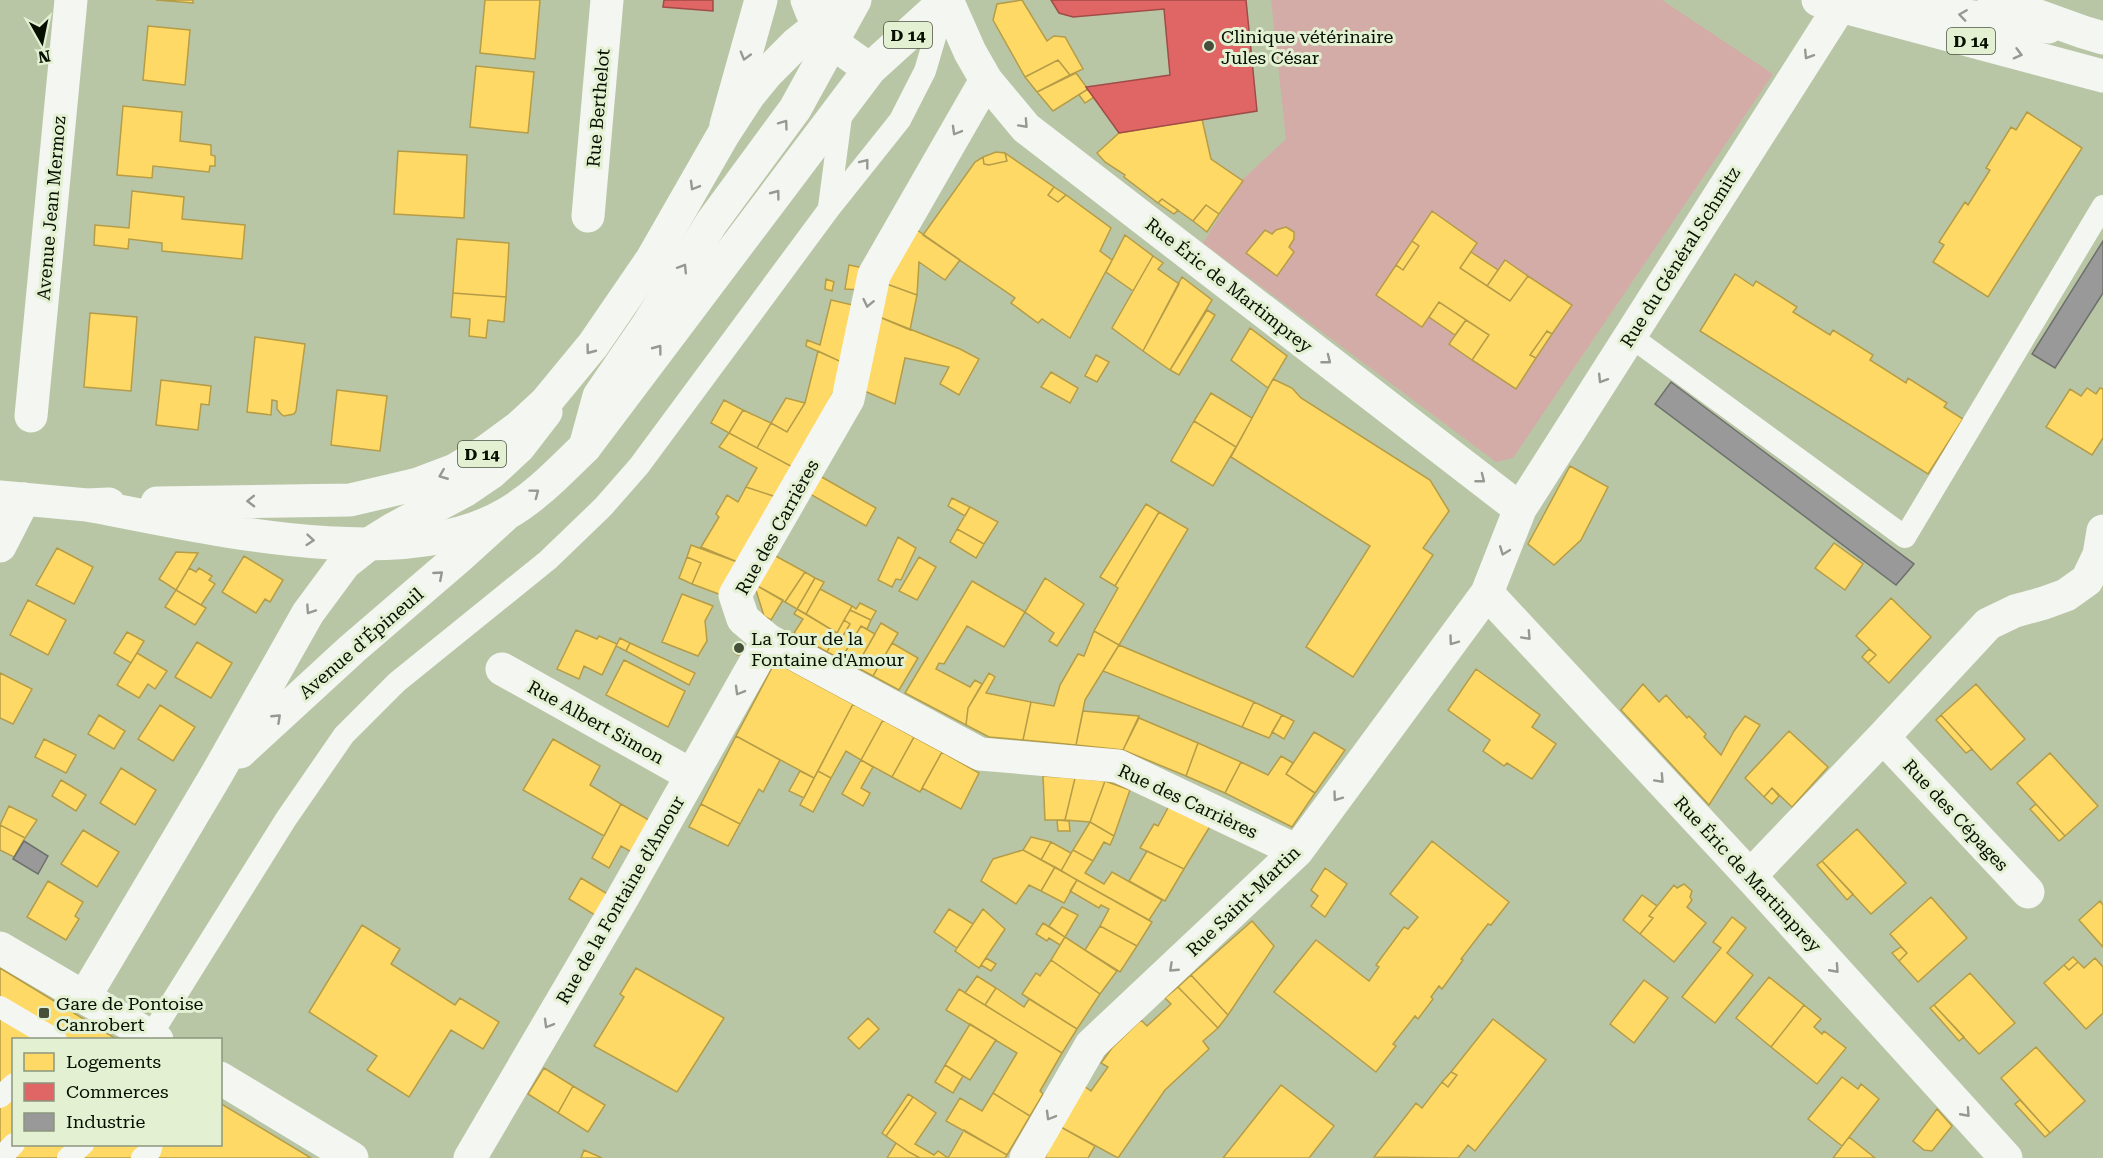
<svg xmlns="http://www.w3.org/2000/svg" width="2103" height="1158" viewBox="0 0 2103 1158" font-family="'Roboto Serif',serif">
	<style>
		.green { fill: #d3aca7 }
		.homes { fill: #ffd966; stroke: #b59c47; stroke-width: 1.5 }
		.shops { fill: #e06666; stroke: #9f4c47; stroke-width: 1.5 }
		.industry { fill: #999; stroke: #6d706b; stroke-width: 1.5 }
		.lines { fill: none; stroke-linecap: round; stroke-linejoin: round }
		.lane { stroke: #f4f6f2; stroke-width: 22 }
		.street { stroke: #f4f6f2; stroke-width: 33 }
		.secondary { stroke: #f4f6f2; stroke-width: 33 }
		.primary { stroke: #f4f6f2; stroke-width: 33 }
		.oneway { stroke: #959a91 }
		.poi-dot { fill: #454f3a; stroke: #e3f0d2; stroke-width: 2 }
		.labels { text-anchor: middle; dominant-baseline: central; stroke-width: 6; stroke-linejoin: round; paint-order: stroke }
		.shield { fill: #e3f0d2; stroke: #49523f; stroke-width: 1.5 }
		.shield-label { font-size: 16px; font-weight: bold; fill: #070f00 }
		.poi-label { font-size: 18px; fill: #070f00; stroke: #e3f0d2; text-anchor: start }
		.street-label { font-size: 18px; fill: #070f00; stroke: #e3f0d2 }
	</style>
	<rect width="100%" height="100%" fill="#b9c6a6"/>
	<path class="green" d="M1271,0H1662L1773,74L1513,458L1496,462L1203,243L1242,180L1286,139Z"/>
	<path class="homes" d="M156,0H193V3Z
		M485,0H540L535,59L480,53Z
		M1022,0L1047,41L1054,36L1065,37L1083,69L1070,75L1058,60L1025,77L993,20L997,4Z
		M148,26L190,30L185,85L143,80Z
		M1058,60L1070,75L1037,92L1025,77Z
		M476,66L534,72L528,133L470,127Z
		M1076,73L1088,89L1053,111L1037,92Z
		M1088,89L1094,97L1085,103L1079,95Z
		M123,106L182,112L180,141L211,145V155L215,156V166H210L209,172L153,166L152,178L117,175Z
		M2027,112L2082,148L1988,297L1933,262L1944,245L1939,242L1965,202L1968,205L1990,170L1986,168L2011,127L2016,130Z
		M1202,119L1211,159L1243,181L1219,214L1206,205L1193,221L1162,199L1158,203L1124,177L1125,175L1105,162L1097,153L1119,133Z
		M398,151L467,155L464,218L394,214Z
		M996,152L1005,153L1007,161L989,165L984,164L983,157Z
		M1005,153L1054,187L1048,195L1058,202L1066,195L1111,228L1100,251L1112,260L1070,338L1042,319L1038,323L1011,303L1015,298L923,235L975,162L983,157L984,164L989,165L1007,161Z
		M1054,187L1066,195L1058,202L1048,195Z
		M132,191L184,197L182,219L245,225L242,259L162,251V243L129,239L128,249L94,245L95,225L129,228Z
		M1162,199L1178,210L1174,214L1158,203Z
		M1206,205L1219,214L1207,232L1193,221Z
		M1432,211L1477,243L1460,268L1510,301L1528,276L1572,305L1552,334L1547,331L1530,355L1536,358L1516,389L1472,360L1489,335L1439,302L1422,327L1376,295L1396,265L1403,270L1419,246L1412,241Z
		M1286,227L1294,232V239L1289,247L1294,252L1277,276L1246,253L1265,230L1272,234L1276,230Z
		M917,230L960,260L945,280L919,262L917,295L884,283Z
		M1125,235L1153,256L1133,291L1106,272Z
		M457,239L509,243L506,297L453,293Z
		M1412,241L1419,246L1403,270L1396,265Z
		M1471,252L1498,270L1487,286L1460,268Z
		M1153,256L1163,263L1158,269L1179,284L1143,351L1112,328Z
		M1505,260L1528,276L1510,301L1487,286Z
		M849,265L864,268L861,290L845,289Z
		M1735,274L1753,286L1756,281L1797,307L1793,312L1830,335L1833,330L1873,355L1870,360L1906,383L1908,378L1947,403L1944,407L1963,419L1928,474L1700,331Z
		M1182,277L1212,300L1170,370L1143,351Z
		M826,279L834,282L832,291L825,289Z
		M884,283L917,295L910,330L877,316Z
		M453,293L506,297L504,322L488,320L486,338L469,336L470,319L451,317Z
		M831,300L857,306L846,364L806,346L807,340L820,345Z
		M1439,302L1466,320L1455,335L1429,317Z
		M1207,310L1215,315L1179,375L1170,370Z
		M90,313L137,317L131,391L84,387Z
		M877,316L960,349L979,359L959,395L940,384L949,367L905,358L895,404L862,390Z
		M1466,320L1489,335L1472,360L1449,344Z
		M1250,328L1287,356L1268,388L1231,360Z
		M1547,331L1552,334L1536,358L1530,355Z
		M255,337L305,344L296,411L294,414L284,416L281,414L277,409V401L272,400L271,415L247,412Z
		M818,351L846,364L798,470L757,448L771,423L787,432L805,403Z
		M1096,355L1109,362L1097,382L1085,376Z
		M1051,372L1078,388L1070,403L1041,387Z
		M1273,379L1292,388L1301,398L1430,480L1449,511L1423,548L1433,555L1353,677L1306,647L1370,546L1231,457Z
		M161,380L211,386L209,405L201,404L198,430L156,425Z
		M2087,388L2096,394L2100,388L2103,389V438L2092,455L2046,427L2070,389L2081,396Z
		M337,390L387,396L380,451L331,445Z
		M1211,393L1252,418L1236,447L1194,421Z
		M786,398L805,403L787,432L771,423Z
		M724,400L743,410L729,433L711,423Z
		M743,410L771,423L757,448L729,433Z
		M1194,421L1236,447L1213,486L1171,461Z
		M729,433L798,470L779,498L746,487L757,468L719,447Z
		M1570,466L1608,487L1581,540L1554,565L1528,544Z
		M820,476L876,508L866,526L810,494Z
		M746,487L779,498L740,563L701,547L719,517L716,514L727,495L738,502Z
		M952,498L970,507L965,516L948,506Z
		M1146,504L1159,512L1115,586L1100,577Z
		M970,507L998,522L984,544L957,529Z
		M1159,512L1188,529L1119,645L1094,631L1118,588L1115,586Z
		M957,529L984,544L976,558L950,542Z
		M898,537L916,548L901,580L896,579L892,587L878,580Z
		M1834,543L1863,564L1845,590L1815,568Z
		M691,545L740,563L724,596L692,584L701,563L687,557Z
		M57,548L93,567L74,604L36,585Z
		M176,552L198,553L176,590L159,579Z
		M772,554L805,572L785,602L754,584Z
		M244,556L283,580L270,602L265,599L256,613L222,592Z
		M687,557L701,563L692,584L679,578Z
		M919,557L936,567L917,600L899,591Z
		M189,568L196,572L199,568L212,576L209,580L215,584L201,605L176,590Z
		M805,572L815,578L797,609L785,602Z
		M815,578L824,582L806,614L797,609Z
		M1045,578L1084,604L1057,646L1049,641L1054,633L1025,612Z
		M972,581L1025,612L1004,647L967,626L944,664L939,663L936,669L970,687L975,680L982,684L968,708L966,725L905,693Z
		M754,584L783,600L771,620L764,616Z
		M820,589L852,606L837,633L806,614Z
		M176,590L206,608L195,625L165,607Z
		M682,594L713,606L705,621L707,641L698,656L662,642Z
		M1891,598L1931,637L1889,683L1868,663L1876,655L1856,636Z
		M28,600L66,620L48,655L10,635Z
		M860,603L876,611L871,620L850,610L852,606L856,609Z
		M797,609L837,633L827,652L794,633L803,619L794,614Z
		M850,610L871,620L867,629L861,626L841,659L827,652L837,633L843,636L850,624L844,620Z
		M844,620L850,624L843,636L837,633Z
		M881,623L898,633L873,676L856,667Z
		M861,626L875,634L856,667L841,659Z
		M576,630L597,639L599,636L617,644L602,675L584,666L579,679L557,669Z
		M1094,631L1119,645L1085,700L1076,745L1023,740L1031,702L1054,706L1060,685L1078,654L1084,656Z
		M127,632L144,641L131,663L114,653Z
		M620,638L630,643L626,651L616,646Z
		M197,642L232,663L211,698L175,677Z
		M630,643L695,673L689,685L626,651Z
		M892,643L918,658L899,690L873,676Z
		M733 649a6 6 0 1 1 12 0a6 6 0 1 1-12 0Z
		M1119,645L1254,702L1242,727L1103,671Z
		M1869,649L1876,655L1868,663L1862,657Z
		M137,653L167,671L155,689L148,684L139,698L117,685Z
		M624,660L685,691L668,727L606,695Z
		M775,662L853,704L814,778L736,736Z
		M1476,669L1540,715L1532,727L1556,744L1532,779L1507,763L1504,766L1483,751L1490,740L1448,710Z
		M0,673L32,689L13,724L0,718Z
		M989,673L995,677L986,693L1031,702L1023,740L989,737L966,725L968,708Z
		M1643,684L1659,702L1666,695L1687,718L1689,716L1706,734L1704,737L1721,755L1734,731L1745,716L1760,725L1709,805L1621,710Z
		M1976,684L2025,739L1991,770L1941,715Z
		M1254,702L1282,715L1269,738L1242,727Z
		M853,704L883,720L861,760L846,751L831,778L818,771Z
		M160,705L195,727L173,761L138,739Z
		M1083,711L1139,716L1123,750L1076,745Z
		M99,715L125,731L114,749L88,734Z
		M1282,715L1294,721L1284,739L1272,732Z
		M1941,715L1972,749L1966,753L1936,720Z
		M1139,718L1198,743L1186,776L1123,750Z
		M883,720L914,737L892,777L861,760Z
		M1789,731L1828,767L1792,807L1772,788L1764,797L1745,778Z
		M1314,732L1345,750L1315,793L1286,774Z
		M736,736L780,760L763,792L759,789L740,824L701,804Z
		M914,737L942,752L920,792L892,777Z
		M44,739L76,755L66,773L35,757Z
		M553,739L600,766L590,785L621,804L604,836L523,790Z
		M1198,743L1241,762L1225,793L1186,776Z
		M942,752L979,773L961,809L922,788Z
		M2050,753L2098,806L2065,836L2017,783Z
		M1281,756L1293,763L1286,774L1315,793L1292,827L1225,793L1241,762L1268,775Z
		M861,760L873,767L861,788L870,793L863,806L842,794Z
		M121,768L156,790L135,825L100,803Z
		M800,771L814,778L804,798L789,791Z
		M818,771L831,778L813,812L800,805Z
		M1043,776L1075,778L1065,820H1045Z
		M1075,778L1105,781L1090,822L1065,820Z
		M61,780L86,795L76,811L52,796Z
		M1105,781L1130,790L1114,836L1090,822Z
		M1772,788L1779,796L1772,804L1764,797Z
		M621,804L654,823L635,854L621,846L609,868L592,858Z
		M701,804L740,824L728,846L689,827Z
		M2036,804L2065,836L2059,841L2030,809Z
		M9,806L37,820L25,838L0,825Z
		M1169,806L1212,823L1184,869L1140,848L1154,824L1158,826Z
		M1057,820L1069,821L1070,831H1058Z
		M1090,822L1114,836L1110,845L1104,842L1093,861L1073,850Z
		M0,825L25,838L14,857L0,850Z
		M1857,829L1906,883L1871,914L1822,861Z
		M83,830L119,852L97,887L61,864Z
		M1031,837L1051,842L1041,860L1023,850Z
		M1432,841L1509,902L1491,925L1488,924L1461,959L1463,960L1442,989L1439,986L1431,997L1433,999L1418,1019L1415,1016L1393,1044L1396,1046L1376,1072L1274,992L1316,940L1369,981L1379,967L1376,965L1404,927L1408,929L1418,917L1390,894Z
		M1051,842L1071,853L1061,871L1041,860Z
		M1023,850L1055,867L1041,891L1029,885L1016,904L981,881L993,859Z
		M1073,850L1093,861L1085,873L1104,884L1112,872L1162,900L1149,920L1061,871Z
		M1147,851L1184,869L1165,901L1129,881Z
		M1822,861L1853,894L1847,900L1817,865Z
		M1055,867L1077,880L1064,903L1041,891Z
		M1325,868L1347,884L1325,917L1311,906L1318,896L1311,890Z
		M581,878L611,896L598,917L569,899Z
		M1077,880L1152,922L1137,946L1100,926L1109,909L1101,905L1099,908L1070,891Z
		M48,881L83,902L75,916L79,919L66,940L27,917Z
		M1684,884L1692,891L1690,897L1692,900L1687,907L1706,923L1674,962L1640,934L1653,918L1649,916L1674,885L1677,888Z
		M1642,895L1657,906L1649,916L1653,918L1640,934L1623,920Z
		M1931,897L1967,938L1918,982L1899,961L1907,953L1890,934Z
		M2100,901L2103,905V947L2079,920Z
		M1062,907L1078,915L1065,937L1049,926Z
		M949,909L973,924L957,948L934,932Z
		M983,909L1005,929L979,968L955,951Z
		M1732,917L1746,928L1727,953L1753,975L1715,1023L1682,997L1721,948L1713,942Z
		M1252,921L1274,946L1228,1015L1191,975Z
		M1043,923L1065,937L1060,945L1049,938L1047,941L1036,934Z
		M362,925L400,949L391,964L455,1005L460,998L499,1022L483,1049L451,1030L409,1097L367,1070L377,1056L309,1012Z
		M1100,926L1137,946L1120,972L1085,950Z
		M1065,937L1117,971L1100,994L1051,960Z
		M1901,947L1907,953L1899,961L1892,953Z
		M2073,957L2078,962L2069,970L2064,965Z
		M986,958L996,964L991,971L981,965Z
		M2095,958L2103,967V1013L2086,1029L2044,983L2064,965L2069,970L2078,962L2084,968Z
		M1051,960L1100,994L1077,1029L1022,994L1036,973L1040,976Z
		M0,968L118,1040H14V1144H220V1103L311,1158H0Z
		M636,968L724,1018L677,1092L594,1046L624,997L620,994Z
		M1970,973L2015,1023L1979,1054L1934,1005Z
		M1191,975L1228,1015L1218,1028L1178,987Z
		M977,976L996,988L985,1005L965,993Z
		M1769,977L1804,1005L1771,1047L1736,1018Z
		M1644,980L1668,998L1634,1043L1610,1024Z
		M1178,987L1218,1028L1203,1041L1209,1049L1165,1090L1118,1158L1059,1126L1084,1086L1091,1091L1108,1067L1101,1063L1112,1048L1141,1020L1147,1026L1171,1004L1165,998Z
		M996,988L1024,1007L1029,999L1077,1029L1062,1053L985,1005Z
		M959,989L1062,1053L1040,1091L1043,1094L1030,1116L993,1093L1017,1053L946,1010Z
		M1804,1005L1821,1019L1814,1027L1822,1034L1824,1031L1846,1048L1817,1084L1771,1047Z
		M1934,1005L1964,1037L1959,1041L1930,1008Z
		M868,1018L879,1029L859,1049L848,1038Z
		M1493,1019L1546,1060L1475,1151L1468,1145L1458,1158L1374,1157L1416,1103L1422,1108L1442,1082L1448,1087L1457,1075L1451,1072Z
		M970,1024L996,1040L970,1080L945,1065Z
		M2036,1047L2085,1101L2050,1133L2001,1078Z
		M945,1065L963,1076L953,1093L935,1082Z
		M544,1068L573,1086L558,1113L528,1094Z
		M1451,1072L1457,1075L1448,1087L1442,1082Z
		M1842,1077L1858,1089L1861,1084L1879,1099L1842,1146L1808,1119Z
		M1281,1085L1334,1126L1309,1158H1223Z
		M573,1086L605,1105L588,1132L558,1113Z
		M993,1093L1030,1116L1007,1155L946,1121L960,1098L982,1111Z
		M908,1094L913,1097L886,1136L882,1133Z
		M913,1097L936,1113L915,1144L934,1155L938,1151L948,1158L964,1130L1007,1155L1005,1158H920L909,1152L886,1136Z
		M2020,1100L2050,1133L2045,1137L2015,1104Z
		M1937,1109L1952,1126L1932,1151L1924,1150L1913,1141Z
		M1059,1126L1095,1146L1088,1158H1045Z
		M1849,1137L1875,1158H1833Z
		M896,1143L909,1152L920,1158H887Z
		M584,1150L602,1158H581Z"/>
	<path class="shops" d="M664,0H713V11L663,7Z
		M1051,0H1246L1257,111L1119,133L1086,87L1170,75L1164,9L1073,17L1059,13Z"/>
	<path class="industry" d="M2103,241V293L2055,368L2032,354Z
		M1671,382L1914,564L1909,570L1896,585L1655,404Z
		M24,841L48,856L38,874L13,859Z"/>
	<g class="lines">
		<path class="lane" d="M829,207L842,109
			M1630,336L1905,537L2103,206
			M0,1007L56,1040
			M148,1040L286,819L344,735L397,682L548,560L603,507L639,466L829,209L900,120L925,71L946,0
			M0,1097L14,1084
			M0,1158L14,1144
			M68,1158L83,1144
			M142,1158L150,1151L152,1144"/>
		<path class="street" d="M947,0L970,52L986,80L1026,128L1520,509
			M1844,4C1875,0 1910,6 1941,12C1977,18 2012,22 2048,27
			M986,80L874,275L848,399L735,595L743,619L768,640L980,754L1118,766L1297,851
			M588,216L607,0
			M31,416L71,0
			M0,546L24,499
			M1487,593L1750,876L2006,1158
			M502,669L691,775
			M1883,737L2028,892
			M240,752L352,649L459,557L503,517
			M1750,876L1883,737L1988,624L2015,611L2044,603L2066,595L2087,580L2099,555L2103,531
			M0,948L157,1040
			M85,996L218,772L308,613L345,563L369,544L393,529L464,491L492,472L519,447L546,412
			M220,1078L352,1158
			M470,1158L623,897L768,640
			M1026,1158L1091,1045L1297,851L1487,593L1520,509L1844,0"/>
		<path class="secondary" d="M807,0C820,38 839,48 870,69
			M726,125L761,0
			M585,447L599,396L649,323L712,222L795,109L855,0"/>
		<path class="primary" d="M1818,0L2103,76
			M1994,0L2083,32L2103,38
			M0,497L87,505L109,504
			M157,503L350,500L418,484L455,470L485,452L519,427L546,402L593,345L652,259L723,135L749,95L767,73L796,44L851,0
			M87,505C202,526 400,576 506,514C536,497 560,471 585,447L870,69L946,0"/>
	</g>
	<defs><path id="oneway-chevron" d="M-2-3.5L2.5 0L-2 3.5" fill="none" stroke-width="1.6" stroke-linecap="round" stroke-linejoin="round" transform="scale(1.5)"/></defs>
	<g class="oneway">
		<use href="#oneway-chevron" transform="translate(1963 15) rotate(-172)"/>
		<use href="#oneway-chevron" transform="translate(2018 54) rotate(15)"/>
		<use href="#oneway-chevron" transform="translate(1808 55) rotate(122)"/>
		<use href="#oneway-chevron" transform="translate(745 56) rotate(106)"/>
		<use href="#oneway-chevron" transform="translate(784 124) rotate(-54)"/>
		<use href="#oneway-chevron" transform="translate(1024 124) rotate(47)"/>
		<use href="#oneway-chevron" transform="translate(956 131) rotate(120)"/>
		<use href="#oneway-chevron" transform="translate(865 163) rotate(-52)"/>
		<use href="#oneway-chevron" transform="translate(694 186) rotate(120)"/>
		<use href="#oneway-chevron" transform="translate(776 194) rotate(-53)"/>
		<use href="#oneway-chevron" transform="translate(683 268) rotate(-58)"/>
		<use href="#oneway-chevron" transform="translate(868 303) rotate(102)"/>
		<use href="#oneway-chevron" transform="translate(658 349) rotate(-53)"/>
		<use href="#oneway-chevron" transform="translate(590 350) rotate(127)"/>
		<use href="#oneway-chevron" transform="translate(1327 360) rotate(38)"/>
		<use href="#oneway-chevron" transform="translate(1602 379) rotate(122)"/>
		<use href="#oneway-chevron" transform="translate(443 475) rotate(158)"/>
		<use href="#oneway-chevron" transform="translate(1481 479) rotate(38)"/>
		<use href="#oneway-chevron" transform="translate(535 493) rotate(-37)"/>
		<use href="#oneway-chevron" transform="translate(251 501) rotate(179)"/>
		<use href="#oneway-chevron" transform="translate(310 540) rotate(5)"/>
		<use href="#oneway-chevron" transform="translate(1504 551) rotate(111)"/>
		<use href="#oneway-chevron" transform="translate(439 575) rotate(-41)"/>
		<use href="#oneway-chevron" transform="translate(310 610) rotate(124)"/>
		<use href="#oneway-chevron" transform="translate(1527 636) rotate(47)"/>
		<use href="#oneway-chevron" transform="translate(1453 641) rotate(126)"/>
		<use href="#oneway-chevron" transform="translate(739 691) rotate(120)"/>
		<use href="#oneway-chevron" transform="translate(277 718) rotate(-43)"/>
		<use href="#oneway-chevron" transform="translate(1660 779) rotate(47)"/>
		<use href="#oneway-chevron" transform="translate(1337 797) rotate(126)"/>
		<use href="#oneway-chevron" transform="translate(1173 968) rotate(137)"/>
		<use href="#oneway-chevron" transform="translate(1835 969) rotate(48)"/>
		<use href="#oneway-chevron" transform="translate(548 1024) rotate(120)"/>
		<use href="#oneway-chevron" transform="translate(1966 1113) rotate(48)"/>
		<use href="#oneway-chevron" transform="translate(1050 1116) rotate(120)"/>
	</g>
	<g class="poi-dot">
		<circle cx="1209" cy="46" r="6"/>
		<circle cx="739" cy="648" r="6"/>
		<rect x="38" y="1007" width="12" height="12" rx="3"/>
	</g>
	<g class="labels">
		<g class="shield">
			<rect x="884" y="22" width="48" height="26" rx="4.5"/>
			<rect x="1947" y="28" width="48" height="26" rx="4.5"/>
			<rect x="458" y="441" width="48" height="26" rx="4.5"/>
		</g>
		<g class="shield-label">
			<text x="908" y="35">D 14</text>
			<text x="1971" y="41">D 14</text>
			<text x="482" y="454">D 14</text>
		</g>
		<g class="poi-label">
			<text x="1221" y="36">Clinique vétérinaire<tspan x="1221" dy="21">Jules César</tspan></text>
			<text x="751" y="638">La Tour de la<tspan x="751" dy="21">Fontaine d'Amour</tspan></text>
			<text x="56" y="1003">Gare de Pontoise<tspan x="56" dy="21">Canrobert</tspan></text>
		</g>
		<g class="street-label">
			<text transform="translate(598 108) rotate(-85)">Rue Berthelot</text>
			<text transform="translate(51 208) rotate(-85)">Avenue Jean Mermoz</text>
			<text transform="translate(1680 257) rotate(-58)">Rue du Général Schmitz</text>
			<text transform="translate(1229 285) rotate(38)">Rue Éric de Martimprey</text>
			<text transform="translate(777 527) rotate(-61)">Rue des Carrières</text>
			<text transform="translate(361 643) rotate(-41)">Avenue d'Épineuil</text>
			<text transform="translate(596 722) rotate(29)">Rue Albert Simon</text>
			<text transform="translate(1188 801) rotate(25)">Rue des Carrières</text>
			<text transform="translate(1956 815) rotate(47)">Rue des Cépages</text>
			<text transform="translate(1748 874) rotate(47)">Rue Éric de Martimprey</text>
			<text transform="translate(620 900) rotate(-60)">Rue de la Fontaine d'Amour</text>
			<text transform="translate(1243 901) rotate(-44)">Rue Saint-Martin</text>
		</g>
	</g>
	<rect x="12" y="1038" width="210" height="108" fill="#e3f0d2" stroke="#8b967e" stroke-width="1.5"/>
	<rect x="24" y="1053" width="30" height="18" fill="#ffd966" stroke="#8b967e" stroke-width="1.5"/>
	<text x="66" y="1068" font-size="18" fill="#070f00">Logements</text>
	<rect x="24" y="1083" width="30" height="18" fill="#e06666" stroke="#8b967e" stroke-width="1.5"/>
	<text x="66" y="1098" font-size="18" fill="#070f00">Commerces</text>
	<rect x="24" y="1113" width="30" height="18" fill="#999999" stroke="#8b967e" stroke-width="1.5"/>
	<text x="66" y="1128" font-size="18" fill="#070f00">Industrie</text>
	<g transform="translate(42 42) rotate(171)" stroke="#e3f0d2" stroke-width="4.5" paint-order="stroke">
	<path d="M0-4.5L10 22L0 15L-10 22Z" fill="#070f00"/>
	<text y="-9" font-size="16" font-weight="bold" text-anchor="middle" fill="#070f00">N</text>
	</g>
</svg>
